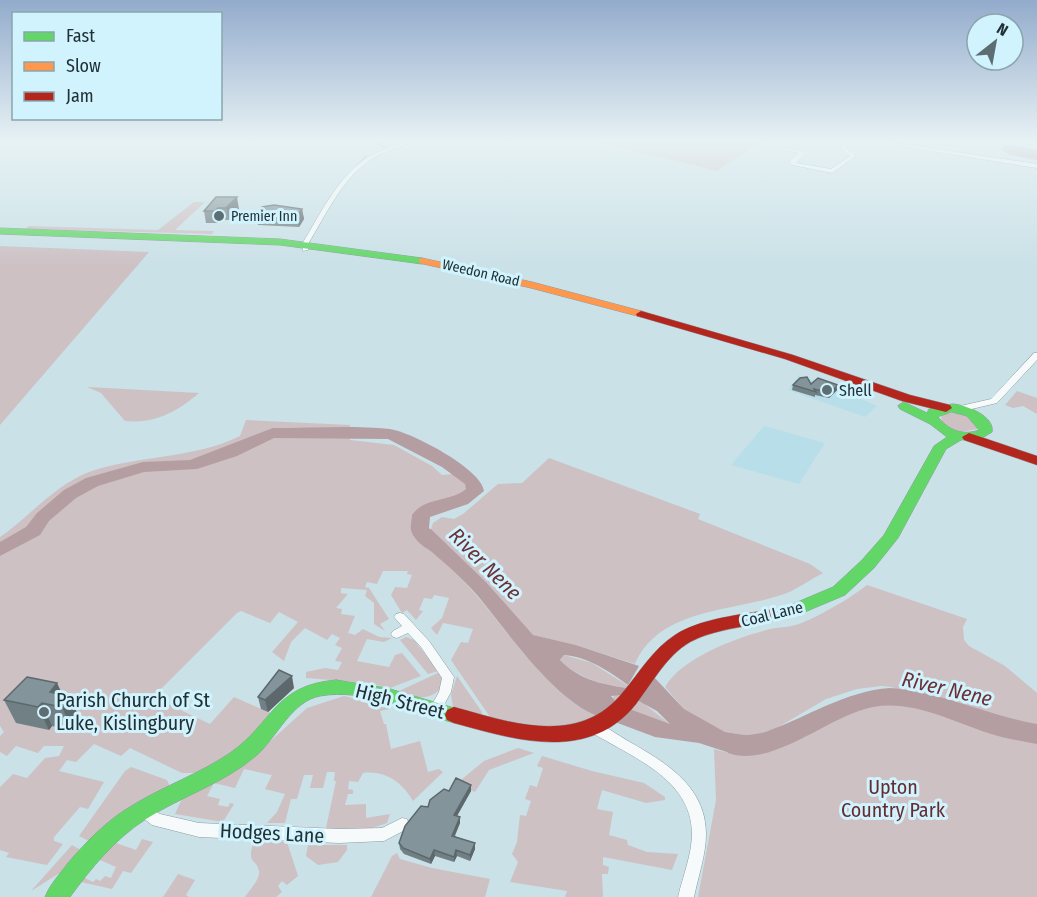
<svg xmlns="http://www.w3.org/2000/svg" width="1037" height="897" viewBox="0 0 1037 897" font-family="'Fira Sans Condensed',sans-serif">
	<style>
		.built { fill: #b8deea }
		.green { fill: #cdc1c4 }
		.water { fill: #b59ea2 }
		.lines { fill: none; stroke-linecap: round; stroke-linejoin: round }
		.stream { stroke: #b59ea2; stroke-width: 1.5 }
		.river { fill: #b59ea2; fill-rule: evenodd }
		.street-casing { stroke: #8a9ca1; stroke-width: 1 }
		.fast-casing { stroke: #8a9ca1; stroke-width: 1 }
		.slow-casing { stroke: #8a9ca1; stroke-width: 1 }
		.jam-casing { stroke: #8a9ca1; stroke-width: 1 }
		.street { fill: #f7fafb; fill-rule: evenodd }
		.fast { fill: #63d668; fill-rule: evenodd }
		.slow { fill: #ff974d; fill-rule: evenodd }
		.jam { fill: #b3261e; fill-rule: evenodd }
		.wall { fill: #718084 }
		.shaded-wall { fill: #5c686c }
		.building { fill: #83959a; stroke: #5c686c; stroke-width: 1.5 }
		.poi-dot { fill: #5c6e73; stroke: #d1f3fd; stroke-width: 2 }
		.labels { text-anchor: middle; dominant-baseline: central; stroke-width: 6; stroke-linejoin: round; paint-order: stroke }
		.far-poi-label { font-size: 14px; fill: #203035; stroke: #d1f3fd; text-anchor: start }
		.far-street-label { font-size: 14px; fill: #203035; stroke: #d1f3fd }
		.poi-label { font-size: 16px; fill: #203035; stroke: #d1f3fd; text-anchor: start }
		.street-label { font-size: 16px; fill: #203035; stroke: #d1f3fd }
		.near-poi-label { font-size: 20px; fill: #203035; stroke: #d1f3fd; text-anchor: start }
		.near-street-label { font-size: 20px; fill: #203035; stroke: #d1f3fd }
		.near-park-label { font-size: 20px; fill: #652c32; stroke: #d1f3fd }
		.near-water-label { font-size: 21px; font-style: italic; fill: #6b3137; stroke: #d1f3fd }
	</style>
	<rect width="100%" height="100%" fill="#cae1e7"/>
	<path class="built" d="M799,375L845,392L877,406L865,417L788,390Z
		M764,426L825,443L799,484L731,465Z"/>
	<path class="green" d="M590,140H764L717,171Z
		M194,202H205L175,230L214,231L212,234L25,229L29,226L158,230Z
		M0,246L149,252L0,425Z
		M87,387L199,393C177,412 154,424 125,421L101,393Z
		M1017,391L1037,398V414L1023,406L1013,408L1005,405Z
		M954,412L970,417L978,429L959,432L942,424L941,415Z
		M246,420L350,425V440L394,445L432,466L442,475L464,473L473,482L475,491C459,508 436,501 421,515L422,533L414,536C435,555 459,574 477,596C509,633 553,700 600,717C561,733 529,725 490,717L451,660L461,642L468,643L473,629L443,623L437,635L431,628L442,618L449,598L434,595L432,599L424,598L419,610L423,611L416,620L407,610L402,613L391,595L395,587L407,588L412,575L407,574L408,571H383L377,584L367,582L365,587L369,588L389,619L380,624L385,631L374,624V603L365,596L367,590L341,588V593L348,594L336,608L342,609L341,614L355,616L348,633L355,635L363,629L379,637L392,638L384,642L367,639L357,661L389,667L395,655L402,653L421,676L390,688L368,683L306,678V672L325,668L338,670L342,662L335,661L342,648L335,645L340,638L332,634L327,640L305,628L291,642L284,661L272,652L298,622L279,612L270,623L241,611L237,613L153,697L210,724L234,697L275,715L249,744L196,773H182L130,748L121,756L94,744L76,762L67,760L59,771L104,782L88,809L80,807L54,837V841L63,844L47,865L6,857L9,853L0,850V787L13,774L27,778L45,758L59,756L64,746H44L38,753L16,746L7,756L0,752V736L4,732L0,726V537C29,517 55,485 89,472C138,455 194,459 240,436Z
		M549,458L700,514L698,519L810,564L823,573C811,579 799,588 787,593C737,612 660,606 635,664L576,645L532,635L486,582L431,529L433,523L442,517L454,519L463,514L498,484L522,483Z
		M867,585L967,619L963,627L964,640L969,646L1005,666L1037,693V730L1000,723L927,699L901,695L892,687L881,686L857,689L826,699L775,729L751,736L725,732L699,719L684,709L665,687C681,659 733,639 763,631C774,627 788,628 799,624C820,616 849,599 867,585Z
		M406,637L414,640L438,671L428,674L400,640Z
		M564,655L592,663L633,689C605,685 582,680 560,661Z
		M440,672L443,676L441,689C426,702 415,697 399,691Z
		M457,676L482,712V716L453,707L451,695Z
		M615,694L643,703L671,725L627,708L612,699Z
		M344,696L387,707L389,709L380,711L384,724H386L391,749L420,741L428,772L439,769L443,772L413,801C402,782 385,770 363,773L358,782L349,781L348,789L353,790V794H348L345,805L366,804V818L390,814L387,823L366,830L326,828L336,781H334L335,772H327L323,788H310L313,775H304L297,799H291L285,823H267L277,812L285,794L265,789L272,775L244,769L235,788L214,783L207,796L220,799L218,805L228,807L230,803L234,804L223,822L175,814L182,799L255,755L307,708Z
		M872,698C932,698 979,724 1037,734V897H698L716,800L714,749C726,752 737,756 750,754C780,751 843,713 872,698Z
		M518,748L534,753L489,770L475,792L456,784L484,761Z
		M542,756L592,771L644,783L665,797V800L646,803L602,790L597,809L613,812L609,835L627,840L628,845L647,852L678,854L672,870L603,857V865L609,867L608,874H602L603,897H565L567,891L510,882L518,862L512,854L517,842L520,815L526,816L531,801L525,799L530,785L537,787L543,768L537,766Z
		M131,767L167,780L170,787L91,842L79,836L125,771Z
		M142,839L153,842L131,873L123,871L112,889L81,882L83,877L93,882L96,879L100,881L105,876L111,878L116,867L98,859L116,843L136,850Z
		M254,840L287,842L298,876L287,885L282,881L278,886L282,892L276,897H245C249,891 261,878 259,871C256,857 246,866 254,840Z
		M72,845L83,851L66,869L31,891Z
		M308,845H347V850L338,862L318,865L306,856Z
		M397,853L400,859L432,868L490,879L485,897H371L392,856Z
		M178,874L195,880L186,895L189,897H163Z"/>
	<path class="water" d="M1014,145L1037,150V160L1011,155L1000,149L1003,146Z
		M431,529L486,582L533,635L576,645L639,666L628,685C609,671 588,657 564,655L560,660C578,679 601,684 626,688L621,695L611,696L616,702L600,717C553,700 509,633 477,595C458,573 434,555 413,535Z
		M652,675L684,709L725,732L751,736L761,751L736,755L699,743L655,737L615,722L627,708L670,724L657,711L635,699Z"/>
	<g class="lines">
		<path class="stream" d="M373,141L386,148
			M351,172L366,156"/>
		<path class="river" d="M273,428C311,428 352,425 390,429C411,432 482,469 484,491L468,504L430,517L429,528L447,548L445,553C433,556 414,542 411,530C410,526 412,519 412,515C424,497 451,502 466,489L465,484L442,467L388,439L274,438L237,456L197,469L144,472L98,486L76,498L49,521L40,535L0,556V542L26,527L37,513L64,490L86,478L143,462L190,460Z
			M890,688C941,692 987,715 1037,724V744C1020,741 1004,738 988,733C951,721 913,700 873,707C829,715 773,769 728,753L724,746L728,739C741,734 755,736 768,731C809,716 846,691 890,688Z"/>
		<g class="street-casing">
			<path id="street" d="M407,140H412C400,149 383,151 370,160C341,180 326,215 308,244V250L303,251L302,244C320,215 337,177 368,157C380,150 394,147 407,140Z
				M420,140H426L406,149L402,148Z
				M846,140H851L845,147L856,156L832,173L792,165L789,162L798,153L769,147L771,146L802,151L805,154L796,163L831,169L850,156L840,147Z
				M866,140H877L1037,164V168L868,141Z
				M1034,353H1037V360L997,403L959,412L956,411L955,409L956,407L991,399Z
				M400,613L404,614L429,641L454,677L451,692L439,714L435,715L431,714L429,710L439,692L442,678L421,647L408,633L397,638L393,637L391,634L393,631L402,626L394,617L396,614Z
				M596,723C607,727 618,735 628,741C665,762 706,786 706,834C706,855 698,877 694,897H678C683,876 692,854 692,833C691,778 631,757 591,732L590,728L591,724Z
				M143,804L160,814L199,823L339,829L382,828L402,818L407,819L409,824L407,829L384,841L339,843L199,837L152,825L138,814L136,810L138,806Z"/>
		</g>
		<g class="fast-casing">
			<path id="fast" d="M0,228L280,239L422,258L427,261L422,264L280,245L0,234Z
				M904,402L927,413L929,409C937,408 946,404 953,404C966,405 995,416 992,432L982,438L961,440L946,449L898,538L874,568L845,595L800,614L794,616L788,614L786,610L788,606L833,587L862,560L884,535L934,446L947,437L930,424L900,409L898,406ZM952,412L967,416L979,430C963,436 948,430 938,417Z
				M336,680L387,688L461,710L463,715L461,720L454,723C412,711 364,688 320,696C292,701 277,737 257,755C225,783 182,796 146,819C115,839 92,867 70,897H45C50,884 60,874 68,863C87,841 107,820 133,805C164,786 199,774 230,753C273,723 274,685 336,680Z"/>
		</g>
		<g class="slow-casing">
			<path id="slow" d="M422,258L532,282L645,312L646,314L641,317L531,288L419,263V259Z"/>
		</g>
		<g class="jam-casing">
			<path id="jam" d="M641,311L793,355L910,395L950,405L952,408L946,412L902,401L785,359L637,316L636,314Z
				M969,433L1037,456V465L964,440L962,437Z
				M794,604L800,606L802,610L800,614C766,626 719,626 690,642C666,656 653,682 636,704C589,763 516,740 454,723L447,720L445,715L447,710L454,707C512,723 579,747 623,692C640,672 653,649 675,635C708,614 757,615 794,604Z"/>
		</g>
		<use href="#street" class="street"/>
		<use href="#fast" class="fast"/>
		<use href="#slow" class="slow"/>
		<use href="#jam" class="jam"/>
	</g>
	<path class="wall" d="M216,197L239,209L229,220H221L218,223H206L204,211Z
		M302,209L304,219L299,227L258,225L256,214Z
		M811,384L838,385L837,390L829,398L815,395V397L792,390L793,385Z
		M294,688L268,712L261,709L258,697Z
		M63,695L70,697L80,720L72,730L52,726L49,730L16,723L4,700Z
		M471,785V791L457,816L460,817V823L455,836L475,849L470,861L457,856L454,862L435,856L431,864L404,854L400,849L399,843L428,807L449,791Z"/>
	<path class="shaded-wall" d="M237,197L239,209L229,220L226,208Z
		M218,208L221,220L218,223L215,211Z
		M302,209L304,219L299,227L297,216Z
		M838,385L837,390L829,398L830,393Z
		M292,676L294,688L268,712L265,700Z
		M57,683L66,702L70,697L80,720L72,730L62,707L50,692Z
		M42,703L52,726L49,730L38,707Z
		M471,785V791L454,821V815Z
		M460,817V823L452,841V836Z
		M475,843V849L470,861V855Z
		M434,850L435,856L431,864L430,859Z
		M456,850L457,856L454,862V857Z"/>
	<path class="building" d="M216,197H237L226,208H218L215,211H204Z
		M274,205L302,209L297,216L256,214L262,207Z
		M807,377L811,384L818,378L838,385L830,393L814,389L816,392L793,385L800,378Z
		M279,670L292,676L265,700L258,697Z
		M27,677L57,683L50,692L70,697L62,707L42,703L38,707L4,700Z
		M456,778L471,785L454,815L460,817L452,836L475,843L470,855L456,850L454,857L434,850L430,859L403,848L399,843L405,826L421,806L428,807L430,800L444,789L449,791Z"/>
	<linearGradient id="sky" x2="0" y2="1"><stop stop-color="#93abcc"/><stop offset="0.53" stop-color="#e7f2f4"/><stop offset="1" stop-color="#e7f2f4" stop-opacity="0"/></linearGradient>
	<rect width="1037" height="266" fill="url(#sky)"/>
	<g class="poi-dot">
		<circle cx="219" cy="216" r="6"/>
		<circle cx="827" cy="390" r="6"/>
		<circle cx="44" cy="712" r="6"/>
	</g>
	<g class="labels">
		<g class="far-poi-label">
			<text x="231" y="216">Premier Inn</text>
		</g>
		<g class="far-street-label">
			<text transform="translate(481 273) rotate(13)">Weedon Road</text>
		</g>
		<g class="poi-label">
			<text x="839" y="390">Shell</text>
		</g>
		<g class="street-label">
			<text transform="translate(772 614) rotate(-14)">Coal Lane</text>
		</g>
		<g class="near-poi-label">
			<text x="56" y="700">Parish Church of St<tspan x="56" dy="23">Luke, Kislingbury</tspan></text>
		</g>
		<g class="near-street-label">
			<text transform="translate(400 701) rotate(14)">High Street</text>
			<text transform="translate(272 833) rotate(3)">Hodges Lane</text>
		</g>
		<g class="near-park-label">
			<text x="893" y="787">Upton<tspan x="893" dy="23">Country Park</tspan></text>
		</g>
		<g class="near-water-label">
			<text transform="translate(485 564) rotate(45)">River Nene</text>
			<text transform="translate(947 689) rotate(13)">River Nene</text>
		</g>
	</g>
	<rect x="12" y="12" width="210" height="108" fill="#d1f3fd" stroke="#8aa5ad" stroke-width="1.5"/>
	<rect x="24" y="32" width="30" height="9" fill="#63d668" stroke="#8aa5ad" stroke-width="1.5"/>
	<text x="66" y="42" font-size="18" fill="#203035">Fast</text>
	<rect x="24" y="62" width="30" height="9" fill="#ff974d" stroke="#8aa5ad" stroke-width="1.5"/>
	<text x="66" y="72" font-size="18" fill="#203035">Slow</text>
	<rect x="24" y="92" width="30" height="9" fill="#b3261e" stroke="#8aa5ad" stroke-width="1.5"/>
	<text x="66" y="102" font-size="18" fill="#203035">Jam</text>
	<g transform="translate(995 42) rotate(31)"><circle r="28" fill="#d1f3fd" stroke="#8aa5ad" stroke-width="1.5"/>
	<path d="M0-4.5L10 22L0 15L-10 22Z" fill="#5c6e73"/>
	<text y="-9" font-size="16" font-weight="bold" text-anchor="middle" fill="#203035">N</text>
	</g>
</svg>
